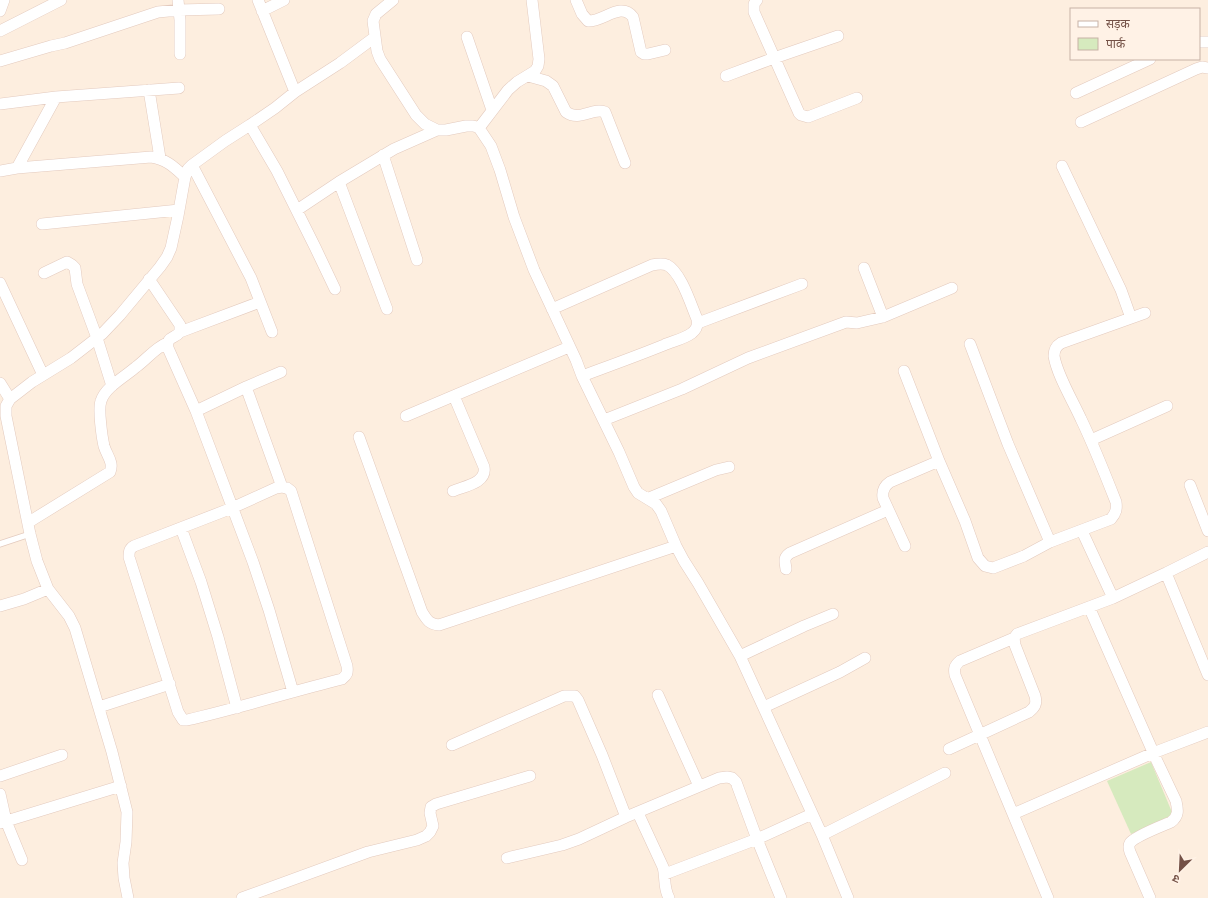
<svg xmlns="http://www.w3.org/2000/svg" width="1208" height="898" viewBox="0 0 1208 898" font-family="Ubuntu,'Noto Sans Devanagari',sans-serif">
	<style>
		.green { fill: #d6eabe }
		.lines { fill: none; stroke-linecap: round; stroke-linejoin: round }
		.lane-casing { stroke: #e3cabe; stroke-width: 7 }
		.street-casing { stroke: #e3cabe; stroke-width: 12 }
		.lane { stroke: #fff; stroke-width: 5.5 }
		.street { stroke: #fff; stroke-width: 11 }
	</style>
	<rect width="100%" height="100%" fill="#fdeedf"/>
	<path class="green" d="M1151,762L1174,817L1131,834L1107,781Z"/>
	<g class="lines">
		<g class="lane-casing">
			<path id="lane" d="M0,544L30,534"/>
		</g>
		<g class="street-casing">
			<path id="street" d="M178,0L180,20V54
				M258,0L295,92
				M393,0L376,14L373,21L377,51L380,59L416,115L425,124L437,130H446L466,126H473L477,127L479,128L491,146L500,170L514,217L534,270L576,360L582,376L619,452L634,487L638,493L656,504L661,511L676,546L684,561L698,583L740,656L822,835L848,898
				M576,0L582,14L588,21C603,22 621,1 633,17L641,52L644,54H648L665,50
				M757,0L754,4V12L799,113L801,115L808,117L857,98
				M0,11L4,0
				M262,11L284,0
				M0,31L61,0
				M467,37L492,110
				M1199,42H1208
				M0,61L51,46L65,43L158,12L179,10L219,9
				M528,76L546,81L553,86L566,112C580,122 592,107 605,112L625,163
				M726,76L774,58L838,36
				M149,90L160,158
				M1076,93L1150,59
				M0,104L56,97
				M1081,122L1196,69L1202,67L1208,68
				M250,125L277,171L315,247L335,289
				M479,128L508,90L517,82L535,71L538,66L539,59L532,0
				M383,155L417,260
				M192,165L251,278L272,332
				M1062,166L1121,290L1131,318
				M17,168L56,97L179,88
				M0,171L17,168L151,157C166,159 174,167 185,177
				M297,210L339,182
				M42,224L179,210
				M864,268L883,317
				M44,273L67,262L72,265L75,268L77,284L97,338L112,386
				M149,279L180,325V332C175,339 166,336 168,348L196,411L253,562L269,610L293,692
				M0,283L43,375
				M387,309L339,182L394,149L437,130
				M552,309L652,265C657,264 662,263 667,265C681,272 691,305 697,319C698,325 697,329 692,333C684,339 673,341 664,345C637,356 609,366 582,376
				M698,323L802,284
				M180,332L260,302
				M970,344L1008,444L1050,542
				M904,371L939,461L965,521L978,558L985,566L993,568L1024,556L1050,542L1111,519C1116,513 1117,509 1116,502C1105,474 1094,446 1081,419C1073,401 1057,375 1054,356C1054,350 1056,346 1061,343L1145,313
				M0,383L10,399
				M246,387L282,487
				M196,411L246,387L281,372
				M406,416L569,347
				M604,420L682,389L748,358L846,322L857,323L883,317L952,288
				M359,437L422,612C427,620 429,624 439,625L676,546
				M1091,440L1167,406
				M1190,485L1208,531
				M282,487L287,488L291,491L347,666C348,673 347,675 342,679C290,692 239,708 187,720H183L178,712L129,557C129,552 129,549 134,546L232,508L276,488Z
				M453,491C465,486 487,483 484,467L454,396
				M649,498L716,470L729,467
				M29,522L110,472C114,462 107,456 104,446C102,437 98,409 101,401C105,387 126,376 136,367C147,359 155,348 167,343
				M181,528L201,582L218,637L237,708
				M1082,531L1113,598
				M905,546L883,498C882,491 884,486 890,482L939,461
				M786,569C785,561 783,558 790,553L888,510
				M1166,573L1208,675
				M0,606L24,599L48,589
				M1089,607L1157,761L1176,801C1178,810 1179,816 1171,822C1162,826 1135,836 1130,843C1128,846 1129,849 1130,852L1150,898
				M1014,638L960,661C954,666 954,669 955,675L1048,898
				M740,656L804,626L833,614
				M658,695L699,786
				M99,707L170,684
				M764,707L840,672L865,658
				M452,745L564,696H575L578,700L602,755L626,817
				M949,749L1029,712C1035,707 1037,704 1035,696L1015,645L1014,638L1017,634L1113,598L1166,573L1208,552
				M0,776L62,755
				M0,794L6,821L22,860
				M638,813L663,867C666,878 663,887 669,898
				M1013,814L1153,753L1208,732
				M0,823L121,786
				M822,835L945,773
				M507,858L562,845L579,839L626,817L719,778L727,777L732,778L736,782L757,839L781,898
				M665,874L757,839L812,814
				M128,898L124,878L123,863L126,842L127,812L112,752L75,628L69,616L48,589L37,561L30,534L6,416V406L10,399L32,382L71,358L102,334L120,315L160,267L167,257L171,248L178,216L185,177L188,169L192,165L225,141L250,125L275,108L295,92L340,63L375,37
				M242,898L368,852L417,840L426,836L430,832L433,826L430,813L431,807L436,804L530,776"/>
		</g>
		<use href="#lane" class="lane"/>
		<use href="#street" class="street"/>
	</g>
	<rect x="1070" y="8" width="130" height="52" fill="#fff2e6" stroke="#c7b2a6"/>
	<rect x="1078" y="21" width="20" height="6" fill="#ffffff" stroke="#c7b2a6"/>
	<text x="1106" y="28" font-size="12" fill="#745146">सड़क</text>
	<rect x="1078" y="38" width="20" height="12" fill="#d6eabe" stroke="#c7b2a6"/>
	<text x="1106" y="48" font-size="12" fill="#745146">पार्क</text>
	<g transform="translate(1180 870) rotate(204)" stroke="#fff2e6" stroke-width="3" paint-order="stroke">
	<path d="M0-3L7 15L0 10L-7 15Z" fill="#745146"/>
	<text y="-6" font-size="11" font-weight="bold" text-anchor="middle" fill="#745146">उ</text>
	</g>
</svg>
